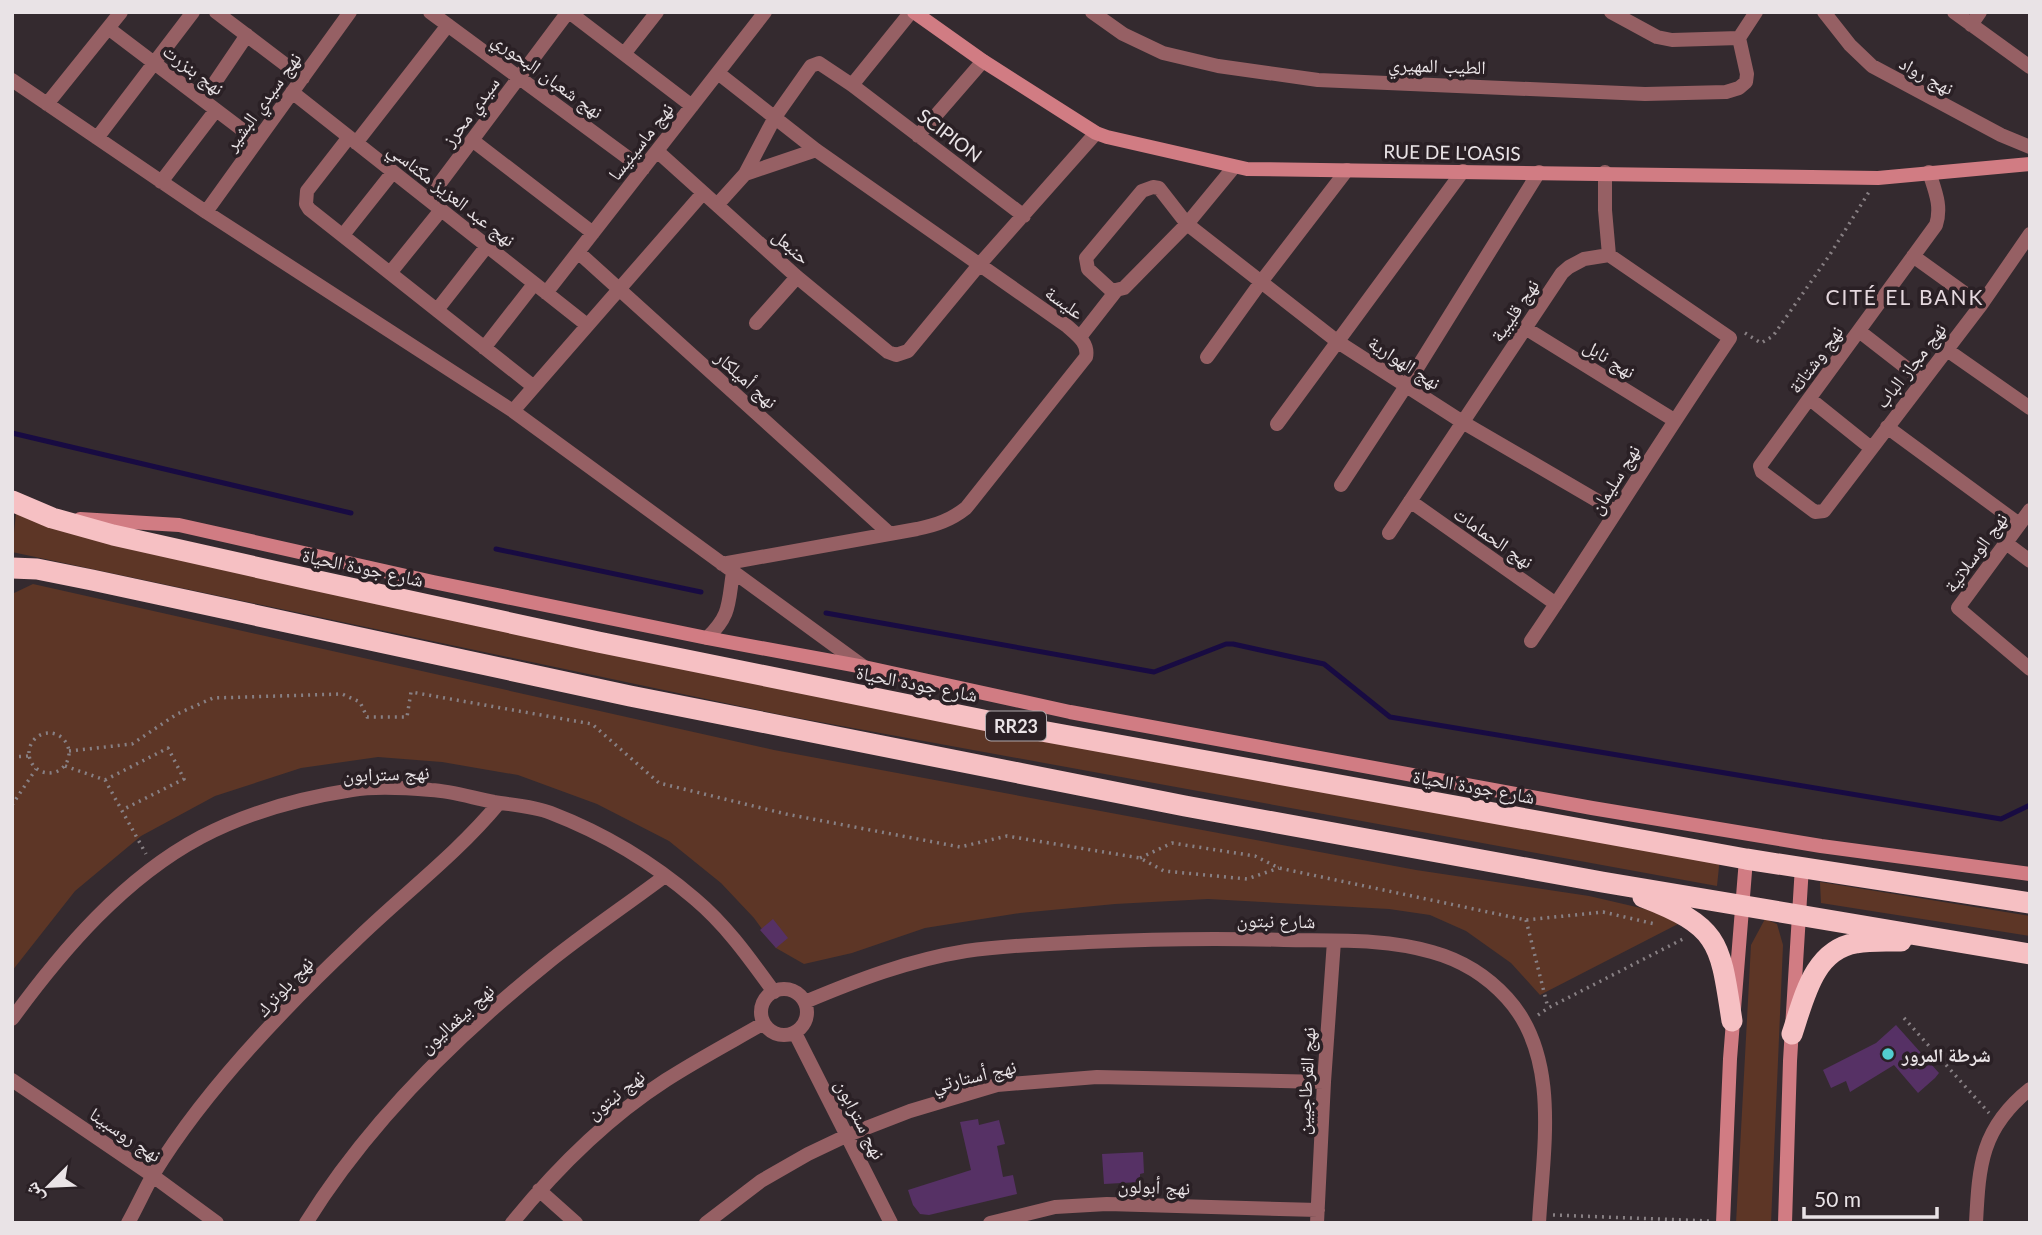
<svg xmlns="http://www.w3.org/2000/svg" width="2042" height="1235" viewBox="0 0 2042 1235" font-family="Lato,'Noto Naskh Arabic',sans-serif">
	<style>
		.green { fill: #5d3626 }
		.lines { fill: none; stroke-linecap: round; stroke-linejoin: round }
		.stream { stroke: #180b42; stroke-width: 5 }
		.building { fill: #563165 }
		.path { stroke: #888084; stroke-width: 3.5; stroke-dasharray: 2 5; stroke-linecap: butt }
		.street { stroke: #966064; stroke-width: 14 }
		.secondary { stroke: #d17c83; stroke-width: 14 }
		.highway { stroke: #f6c0c3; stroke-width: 21 }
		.poi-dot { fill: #52cdcf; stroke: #2a2025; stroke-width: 2.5 }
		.labels { text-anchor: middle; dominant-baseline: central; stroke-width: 7; stroke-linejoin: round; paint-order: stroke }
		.shield { fill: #2a2025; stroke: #b0a8ac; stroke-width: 2 }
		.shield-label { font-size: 18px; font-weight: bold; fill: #e9e3e6 }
		.street-label { font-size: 19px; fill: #e9e3e6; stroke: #2a2025 }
		.poi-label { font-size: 19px; font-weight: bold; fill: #e9e3e6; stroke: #2a2025; text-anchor: start }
		.neighbourhood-label { font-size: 21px; letter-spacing: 2px; fill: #e5d8de; stroke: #2a2025 }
	</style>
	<rect width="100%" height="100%" fill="#342a2f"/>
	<path class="green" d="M16,513L75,534L1720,857L1717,886L782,715L12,552Z
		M33,584L774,750L1416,870L1589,896L1658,912L1678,924L1540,995L1511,963L1466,931L1430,915L1389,909L1208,899L1115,904L1020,913L925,928L852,953L804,964L776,948L754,918L721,883L669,841L597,804L518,775L442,762L378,757L301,768L215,796L141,836L75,891L12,971V594Z
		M1820,882L2030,916V936L1821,903Z
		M1765,919L1777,924L1783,945L1771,1223H1736L1751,945Z"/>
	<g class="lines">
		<path class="stream" d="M12,433L351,513
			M496,549L701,592
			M826,613L1154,672L1226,644H1233L1324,664L1390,717L2001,819L2030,805"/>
	</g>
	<path class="building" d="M773,919L788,938L776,948L760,930Z
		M1896,1025L1939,1073L1935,1078L1918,1093L1894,1065L1850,1092L1846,1081L1831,1088L1823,1070L1876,1043Z
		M978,1119L979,1125L999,1120L1005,1144L997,1146L1003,1177L1013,1175L1017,1194L929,1215L920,1214L913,1205L908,1190L971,1170L960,1122Z
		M1143,1152L1144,1173L1140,1174V1182L1104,1184L1102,1154Z"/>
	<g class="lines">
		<path class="path" d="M1745,333L1761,343L1773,336L1829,256L1869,192
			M29 753a20 20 0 1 1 40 0a20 20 0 1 1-40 0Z
			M69,751L132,744L177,714L213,698L342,694L360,702L367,717H407L411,692L592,724L659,783L786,814L960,847L1007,836L1140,858L1164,871L1247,879L1279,868
			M12,757L28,756
			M65,766L105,780L146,854
			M105,780L168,748L184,779L122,810
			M12,805L36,769
			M1140,858L1172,843L1255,856L1279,868L1526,920L1603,912L1655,924
			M1526,920L1548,1008
			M1538,1015L1548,1008L1683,939
			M1904,1018L1989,1113
			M1553,1215L1710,1221"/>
		<path class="street" d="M216,12L303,78
			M430,12L643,169
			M569,12L692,106
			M1092,12L1123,34L1163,53L1218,66L1318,80L1645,94L1726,92L1739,88L1746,82L1747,74L1739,38
			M1611,12L1657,37L1672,40L1739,38L1756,12
			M1824,12L1850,45L1872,66L2001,135L2030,147
			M1954,12L2030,67
			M1971,25L1980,12
			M108,28L257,141
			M624,54L657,12
			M718,73L816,150L1067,326C1077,335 1089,343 1086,357L966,508C951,520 936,525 917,529L722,564
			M12,80L206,212L513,411L864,667
			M852,85L911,12
			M292,92L587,325
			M203,100L247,35
			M47,104L121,12
			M918,136L983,61
			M349,137L307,191L306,204L309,209L534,387
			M97,138L193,12
			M472,140L593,233
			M356,143L448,25
			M657,151L797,277L888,352L896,355L908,351L979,265L1096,133
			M1234,167L1187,224L1124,288L1112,291L1088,269L1086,258L1142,191L1153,187L1159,188L1187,224L1338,342L1464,423L1615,511
			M1605,172V210L1609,255
			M1929,172C1935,191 1942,206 1936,225L1760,466L1762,472L1815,512L1824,511L1981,305L2030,234
			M745,174L816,150
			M161,182L216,110
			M428,199L568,12
			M717,205L745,174L775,117L811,66L819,63L852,85L1024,216
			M206,212L350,12
			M343,235L393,172
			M578,252L890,534
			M1913,256L1981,305
			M390,273L441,210
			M546,293L765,12
			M437,310L487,246
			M756,323L797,277
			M1525,328L1674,420
			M1859,331L1922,380
			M1080,337L1116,291
			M484,348L534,284
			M1947,350L2030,408
			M1207,357L1261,282L1347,170
			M1810,399L1871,448
			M513,411L703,193
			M1277,424L1463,171
			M1887,427L2019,524
			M1341,485L1406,386L1539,172
			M1410,501L1556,604
			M2030,510L1958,608L2030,669
			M1389,533L1562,273L1569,267L1584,259L1609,255L1730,338C1662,438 1599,541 1531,641
			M2006,543L2030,561
			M707,638C731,615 728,604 733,572
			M761 1012a23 23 0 1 1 46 0a23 23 0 1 1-46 0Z
			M805,1002C857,980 910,960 966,951C1007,945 1047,944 1088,942C1153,939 1218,938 1284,940C1333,941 1384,938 1432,952C1461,960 1487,976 1507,998C1561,1057 1543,1150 1539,1223
			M12,1019C63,949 124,878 201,837C247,813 300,798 352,790C375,786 408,788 431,790C452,791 473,798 494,802C512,805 533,806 551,813C603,833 653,863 695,899C727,926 750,959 774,992
			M795,1033L891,1223
			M12,1080L153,1176L217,1223
			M539,1190L576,1223
			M128,1223C137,1207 144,1191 153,1175C202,1094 284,1008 354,942C402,895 456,855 499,803
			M306,1223C368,1123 453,1039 545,965C583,934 625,906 665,876
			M512,1223C556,1169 607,1118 666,1080C697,1060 731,1042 764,1023
			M706,1223L761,1181L808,1154L848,1135L910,1111L997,1085L1097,1077L1324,1082
			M990,1223L1055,1207L1107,1204L1318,1210
			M1317,1223L1324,1082L1334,941
			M1976,1223C1979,1165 1981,1128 2030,1089"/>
		<path class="secondary" d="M914,12L983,61L1096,133L1107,137L1247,169L1878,178L2030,164
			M80,519L179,525L433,582L707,638L864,667L1070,712L1592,808L1821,846L2030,874
			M1723,1223L1730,1059L1746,859
			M1785,1223L1790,1061L1802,866"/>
		<path class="highway" d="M12,501L52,518L113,535L309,579L598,642L1003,724L1746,859L2030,903
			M12,568L37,569L92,580L630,696L1185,806L1602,882L2030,954
			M1643,897C1721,927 1720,943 1732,1021
			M1792,1034C1804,999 1813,950 1856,943C1870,940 1886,941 1901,941"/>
	</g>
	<circle class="poi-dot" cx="1888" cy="1054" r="7"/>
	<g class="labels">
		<rect class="shield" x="986" y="711.5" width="60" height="29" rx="5"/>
		<g class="shield-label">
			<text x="1016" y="726">RR23</text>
		</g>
		<g class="street-label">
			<text transform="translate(1437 65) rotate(2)">الطيب المهيري</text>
			<text transform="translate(194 69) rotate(37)">نهج بنزرت</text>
			<text transform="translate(548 75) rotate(36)">نهج شعبان البحوري</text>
			<text transform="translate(1927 75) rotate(29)">نهج رواد</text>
			<text transform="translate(262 101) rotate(-54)">نهج سيدي البشير</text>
			<text transform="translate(470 111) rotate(-53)">سيدي محرز</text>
			<text transform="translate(950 135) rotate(37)">SCIPION</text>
			<text transform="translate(640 141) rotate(-52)">نهج ماسينيسا</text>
			<text transform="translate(1452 152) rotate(1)">RUE DE L'OASIS</text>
			<text transform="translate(452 194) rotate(38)">نهج عبد العزيز مكناسي</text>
			<text transform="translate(792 246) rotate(42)">حنبعل</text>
			<text transform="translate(1065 302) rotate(36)">عليسة</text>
			<text transform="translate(1514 310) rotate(-56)">نهج قليبية</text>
			<text transform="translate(1610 358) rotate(32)">نهج نابل</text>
			<text transform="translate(1815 359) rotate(-54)">نهج وشتاتة</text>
			<text transform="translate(1405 362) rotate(33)">نهج الهوارية</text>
			<text transform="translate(1910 365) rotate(-52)">نهج مجاز الباب</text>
			<text transform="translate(747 379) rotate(42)">نهج أميلكار</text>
			<text transform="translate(1614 479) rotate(-58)">نهج سليمان</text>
			<text transform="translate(1494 537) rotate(35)">نهج الحمامات</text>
			<text transform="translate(1975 552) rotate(-54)">نهج الوسلاتية</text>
			<text transform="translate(363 567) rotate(12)">شارع جودة الحياة</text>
			<text transform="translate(917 683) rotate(11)">شارع جودة الحياة</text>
			<text transform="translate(386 773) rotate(-2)">نهج سترابون</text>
			<text transform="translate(1474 786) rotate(10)">شارع جودة الحياة</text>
			<text transform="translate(1276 920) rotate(1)">شارع نبتون</text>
			<text transform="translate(284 986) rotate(-47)">نهج بلوترك</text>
			<text transform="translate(456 1018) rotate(-42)">نهج بيقماليون</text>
			<text transform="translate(974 1075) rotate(-13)">نهج أستارتي</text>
			<text transform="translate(1305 1081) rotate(-87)">نهج القرطاجيين</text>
			<text transform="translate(615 1094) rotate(-38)">نهج نبتون</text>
			<text transform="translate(861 1119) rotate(63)">نهج سترابون</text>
			<text transform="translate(126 1134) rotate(34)">نهج روسبينا</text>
			<text transform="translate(1154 1186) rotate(2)">نهج أبولون</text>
		</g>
		<g class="poi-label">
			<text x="1902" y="1054">شرطة المرور</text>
		</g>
		<g class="neighbourhood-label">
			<text x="1905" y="296">CITÉ EL BANK</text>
		</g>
	</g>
	<rect width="2042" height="1235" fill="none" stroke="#e9e3e6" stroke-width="28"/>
	<g transform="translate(49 1186) rotate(246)" stroke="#2a2025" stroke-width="5" paint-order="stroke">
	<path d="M0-5L12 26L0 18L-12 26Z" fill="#e9e3e6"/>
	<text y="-10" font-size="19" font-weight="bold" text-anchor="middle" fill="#e9e3e6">ش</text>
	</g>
	<path d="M1804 1207v10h133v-10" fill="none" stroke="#e9e3e6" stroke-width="3.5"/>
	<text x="1814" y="1207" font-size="21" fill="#e9e3e6" stroke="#2a2025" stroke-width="5" paint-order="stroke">50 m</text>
</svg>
